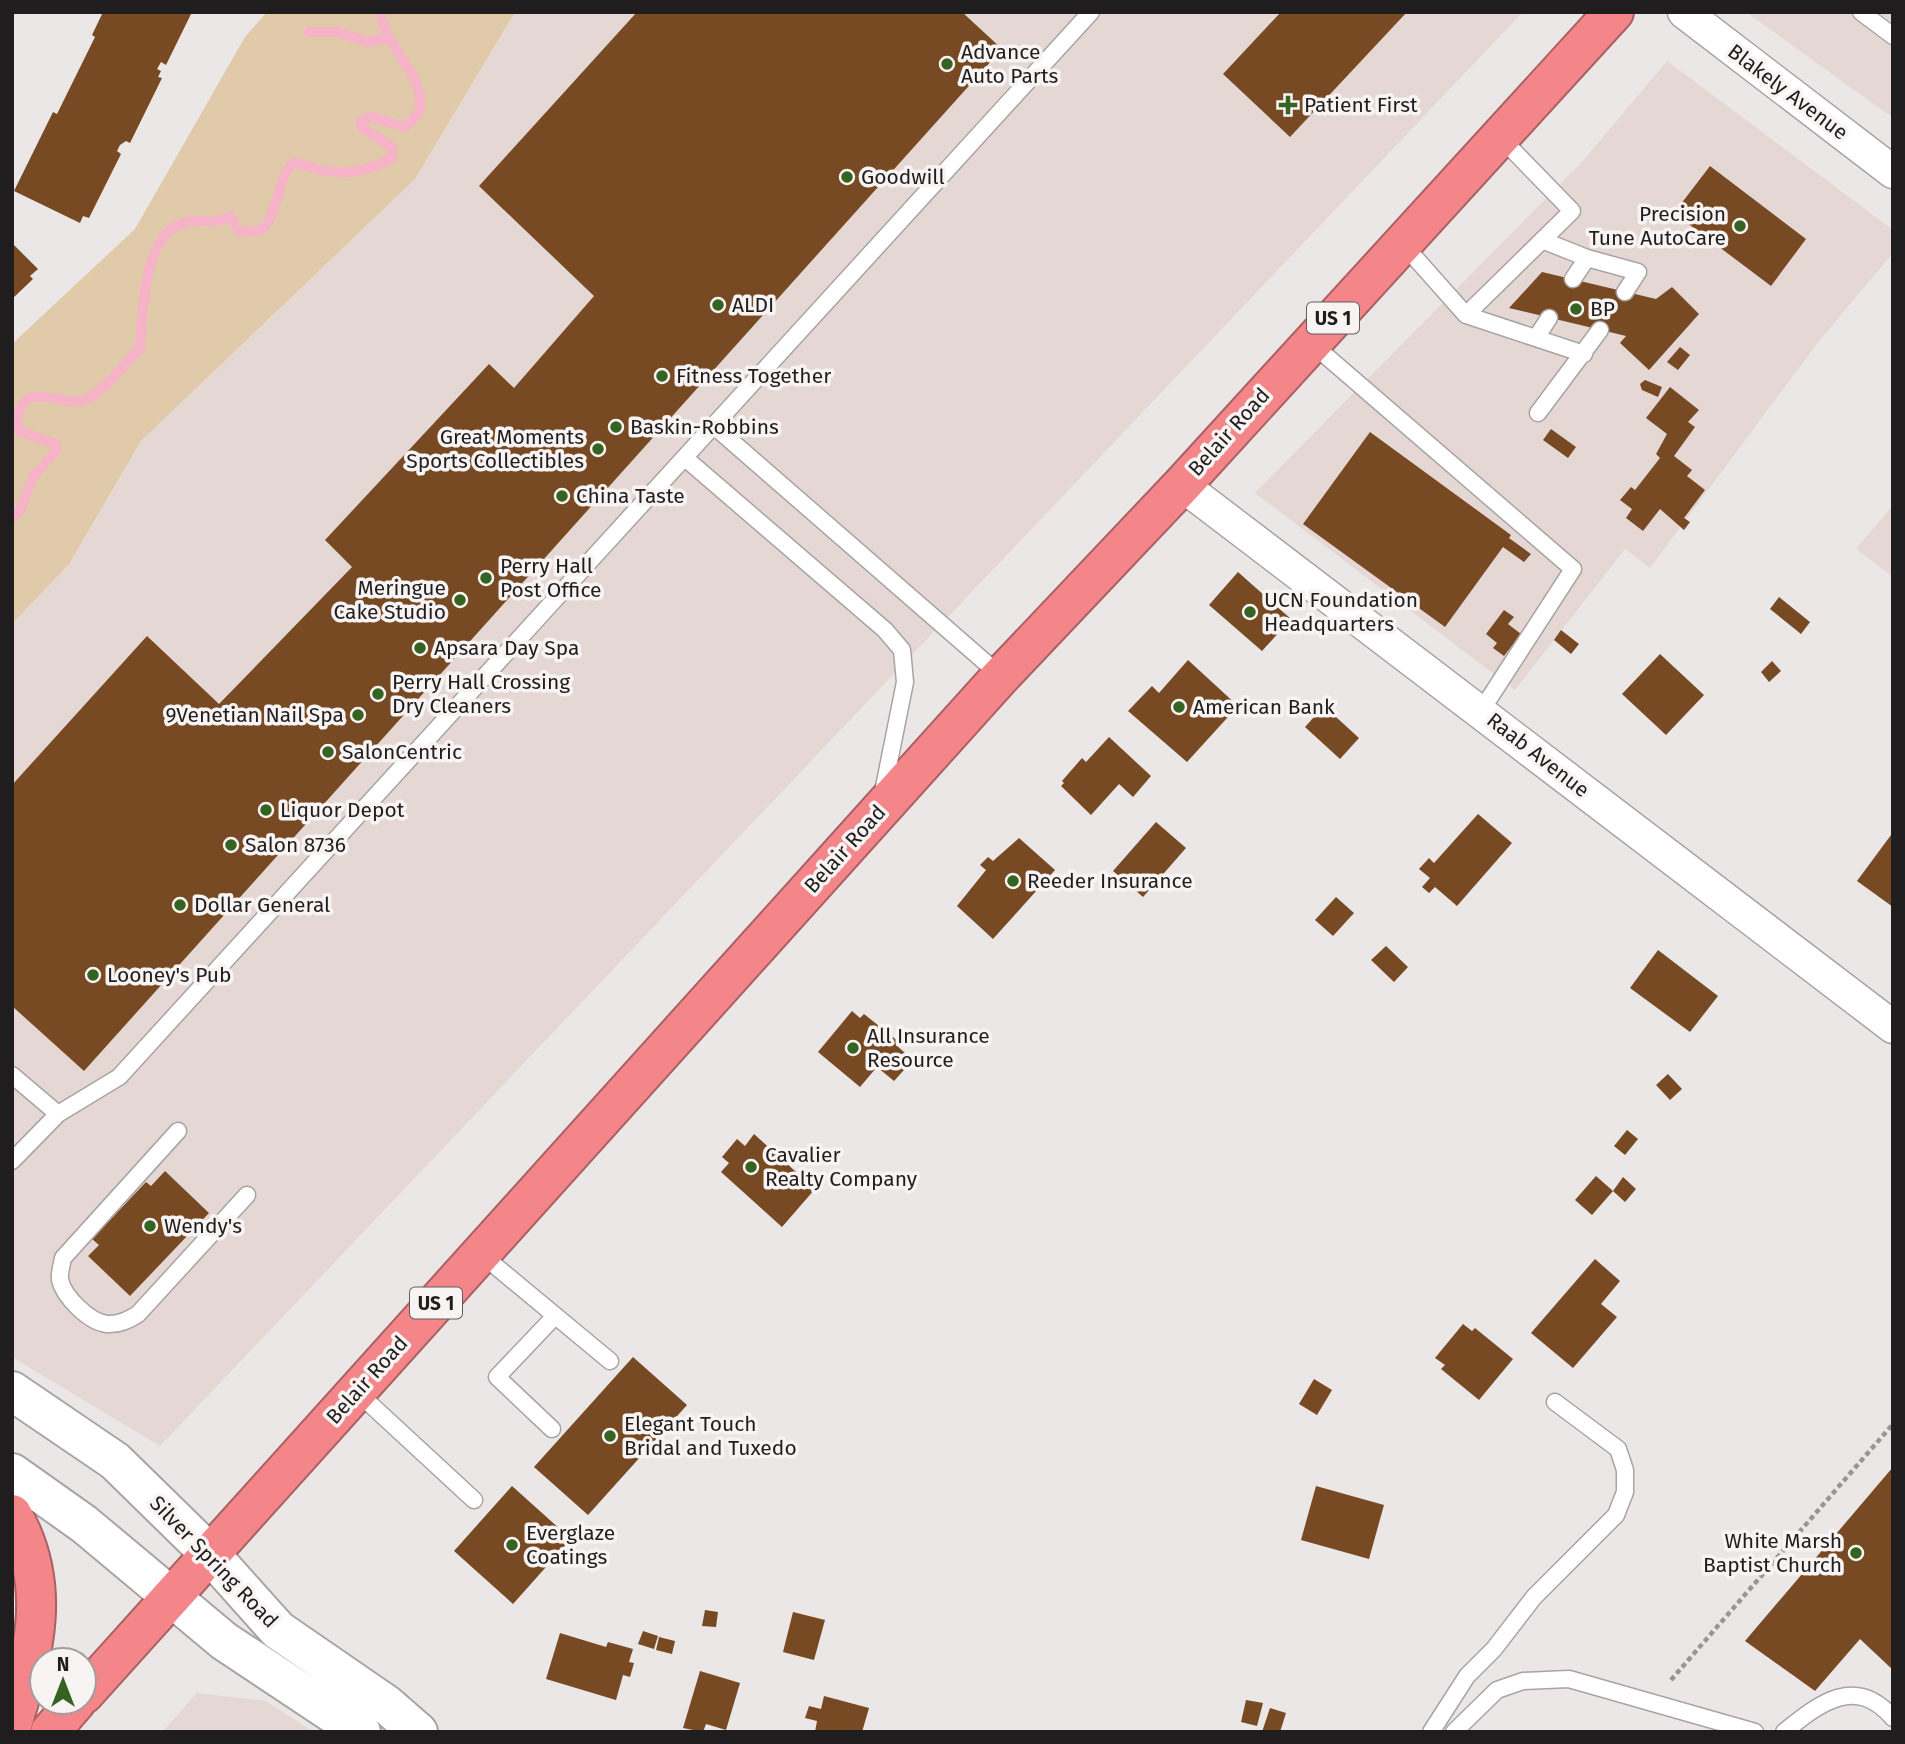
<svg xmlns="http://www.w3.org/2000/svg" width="1905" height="1744" viewBox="0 0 1905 1744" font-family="'Fira Sans',sans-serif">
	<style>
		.built { fill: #e5d8d4 }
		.green { fill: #e0caa9 }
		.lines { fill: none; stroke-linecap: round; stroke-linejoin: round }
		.stream { stroke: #f6b3c7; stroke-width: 10 }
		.building { fill: #774a23 }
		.lane-casing { stroke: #a7a4a3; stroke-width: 19 }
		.street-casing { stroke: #a7a4a3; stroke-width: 35 }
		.secondary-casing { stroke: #a7a4a3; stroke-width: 42 }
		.highway-casing { stroke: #a96163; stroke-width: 42 }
		.path { stroke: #989594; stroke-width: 4.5; stroke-dasharray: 5 3.5; stroke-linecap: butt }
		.lane { stroke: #fff; stroke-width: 16 }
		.street { stroke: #fff; stroke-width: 32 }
		.secondary { stroke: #fff; stroke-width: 38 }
		.highway { stroke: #f48588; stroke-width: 38 }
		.poi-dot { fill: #356322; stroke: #f8f4f3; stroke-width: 2.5 }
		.labels { text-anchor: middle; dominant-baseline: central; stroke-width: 7; stroke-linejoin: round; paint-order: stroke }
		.shield { fill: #f8f4f3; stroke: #605e5d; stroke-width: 2 }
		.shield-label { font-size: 19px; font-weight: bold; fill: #1f1d1d }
		.poi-label { font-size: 21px; fill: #1f1d1d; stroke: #f8f4f3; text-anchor: start }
		.street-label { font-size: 21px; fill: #1f1d1d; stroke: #f8f4f3 }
	</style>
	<rect width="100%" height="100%" fill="#ebe7e6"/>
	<path class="built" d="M515,12H1523L160,1446L12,1357V624L69,564L141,441L415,179Z
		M1746,12H1893V118Z
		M1667,61L1893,230V253L1819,341L1650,568L1625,549L1515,690L1255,493L1581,163Z
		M1893,505V577L1856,549Z
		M197,1693L266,1701L314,1732H162Z"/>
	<path class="green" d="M267,12H515L415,179L141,441L69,564L12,624V344L135,229L245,37Z"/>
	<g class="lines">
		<path class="stream" d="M309,32H338L368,42L389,38
			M12,518L21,509L33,477L56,451V444L17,430C17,371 63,411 87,399C106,389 124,364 140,349C143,313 142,232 187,222C206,218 209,226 230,216L240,232L262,230C281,209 274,183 294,162C331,175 355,178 392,158V147L361,127V121L371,117L406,127C410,122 417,116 419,110C429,79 381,43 381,12"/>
	</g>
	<path class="building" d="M103,12H192L166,65L161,62L157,69L161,71L158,77L162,78L130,143L126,141L120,145L117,151L121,154L89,218L83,216L80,223L14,191L53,112L57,114L95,37L92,35Z
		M637,12H962L1002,49L84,1071L12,1006V785L147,636L219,704L352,567L325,540L489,364L514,388L594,296L479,186Z
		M1281,12H1407L1290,137L1223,74Z
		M1710,166L1806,239L1771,286L1674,213Z
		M12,243L38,269L30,276L33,279L12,299Z
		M1542,272L1656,299L1672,287L1699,314L1649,370L1620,343L1626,336L1509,308Z
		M1680,347L1690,355L1678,370L1667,362Z
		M1645,380L1662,387L1658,397L1642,390L1640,384Z
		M1670,387L1699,410L1688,422L1695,427L1674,456L1692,470L1687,476L1705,490L1684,518L1690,522L1684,530L1660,509L1643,531L1626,518L1632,509L1620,500L1631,487L1635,490L1660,458L1656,454L1667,434L1646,418Z
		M1551,429L1576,447L1568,458L1543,440Z
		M1370,432L1511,535L1509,538L1531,554L1524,562L1503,547L1445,627L1303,524Z
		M1238,572L1291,619L1262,651L1209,605Z
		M1779,597L1810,622L1801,634L1770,609Z
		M1504,610L1514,617L1508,624L1521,634L1504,656L1493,648L1497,643L1486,634Z
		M1561,630L1579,644L1571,654L1554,640Z
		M1660,654L1704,695L1666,735L1622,694Z
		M1188,660L1238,706L1187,762L1128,711L1152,686L1159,693Z
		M1772,661L1781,671L1769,682L1761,672Z
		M1324,706L1359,738L1340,759L1305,727Z
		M1109,737L1151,776L1133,797L1119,784L1091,815L1061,786L1064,783L1062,781L1082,758L1086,762Z
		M1478,814L1512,843L1457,906L1435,887L1429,893L1422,887L1430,878L1419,869L1429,858L1434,863Z
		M1156,822L1186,848L1143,897L1113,871Z
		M1891,835L1893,836V907L1857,881Z
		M1019,838L1055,870L993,939L957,906L986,870L980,865L988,857L993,861Z
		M1336,897L1354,913L1333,936L1315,920Z
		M1386,946L1408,967L1394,982L1371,960Z
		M1658,950L1718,996L1690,1032L1630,988Z
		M852,1011L860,1018L864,1014L899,1042L896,1045L913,1060L894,1081L877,1067L860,1087L818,1052Z
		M1668,1074L1682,1089L1670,1100L1656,1085Z
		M1627,1130L1638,1139L1625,1155L1614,1146Z
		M754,1134L815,1189L782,1227L721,1172L729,1163L722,1157L737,1139L745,1146Z
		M165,1171L209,1213L130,1296L88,1256L99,1245L92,1239L146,1182L151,1186Z
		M1596,1176L1613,1191L1623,1177L1636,1189L1625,1202L1613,1191L1592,1215L1575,1200Z
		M1595,1259L1620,1281L1601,1304L1617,1317L1573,1368L1531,1333Z
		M1463,1324L1472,1331L1475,1328L1513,1359L1479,1400L1441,1369L1445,1365L1435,1358Z
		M633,1357L687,1405L588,1515L534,1467Z
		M1314,1379L1332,1390L1317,1415L1299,1404Z
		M1893,1467V1670L1860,1639L1815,1691L1745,1641Z
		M512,1486L571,1539L513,1604L454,1551Z
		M1316,1486L1384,1505L1369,1559L1301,1540Z
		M705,1610L718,1612L716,1627L702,1626Z
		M793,1612L825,1620L814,1660L783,1652Z
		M643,1631L658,1636L654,1649L638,1644Z
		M560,1633L606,1647L608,1642L633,1649L629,1662L634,1663L630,1677L623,1675L616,1700L546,1679Z
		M659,1637L675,1641L672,1654L656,1650Z
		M700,1671L740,1683L726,1730L706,1724L703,1732L683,1728Z
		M824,1696L869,1708L862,1732H815L817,1721L805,1718L809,1706L821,1709Z
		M1246,1700L1263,1703L1257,1726L1241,1722Z
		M1270,1708L1286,1713L1280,1732H1262Z"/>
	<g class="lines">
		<g class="lane-casing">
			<path id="lane" d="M1861,12L1893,36
				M1542,240L1587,258L1638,272L1625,292
				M1402,243L1466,315L1572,211L1500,137
				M1573,279L1587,258
				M1466,315L1584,354
				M1536,338L1549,318
				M1310,342L1573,569L1481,711
				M1538,413L1600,330
				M714,426L1001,676
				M685,458L885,630L902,650L905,682L883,792
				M12,1075L58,1114
				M178,1131L63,1258C62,1264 59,1273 60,1280C64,1297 89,1322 107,1324C119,1325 129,1320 138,1314L247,1195
				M12,1161L58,1114L119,1077L1091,12
				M481,1254L610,1361
				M356,1391L474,1500
				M552,1429L497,1377L555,1316
				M1431,1732L1467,1676L1494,1649L1534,1597L1616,1515L1625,1492V1470L1618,1449L1555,1402
				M1454,1732L1497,1690L1523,1681L1569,1679L1755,1732
				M1784,1732C1819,1704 1855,1674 1893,1718"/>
		</g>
		<g class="street-casing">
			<path id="street" d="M1684,12L1893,172
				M1182,485L1893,1027"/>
		</g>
		<g class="secondary-casing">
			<path id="secondary" d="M12,1391L115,1461L210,1554L278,1630L387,1705L418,1732
				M12,1473L84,1524L224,1641L361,1732"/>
		</g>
		<g class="highway-casing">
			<path id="highway" d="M12,1514C53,1585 34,1652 12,1725
				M84,1694L1001,676L1182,485L1614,12
				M50,1732L76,1702"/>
		</g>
		<path class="path" d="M1671,1680L1893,1424"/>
		<use href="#lane" class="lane"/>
		<use href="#street" class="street"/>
		<use href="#secondary" class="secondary"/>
		<use href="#highway" class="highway"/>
	</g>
	<g class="poi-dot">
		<circle cx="947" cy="64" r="7"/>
		<path d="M1284.5 94.5h7v7h7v7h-7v7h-7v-7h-7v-7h7z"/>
		<circle cx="847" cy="177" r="7"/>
		<circle cx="1740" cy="226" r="7"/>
		<circle cx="718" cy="305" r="7"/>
		<circle cx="1576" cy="309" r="7"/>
		<circle cx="662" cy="376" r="7"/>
		<circle cx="616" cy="427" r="7"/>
		<circle cx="598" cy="449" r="7"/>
		<circle cx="562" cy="496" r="7"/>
		<circle cx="486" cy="578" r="7"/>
		<circle cx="460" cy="600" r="7"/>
		<circle cx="1250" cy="612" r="7"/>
		<circle cx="420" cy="648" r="7"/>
		<circle cx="378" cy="694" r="7"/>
		<circle cx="1179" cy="707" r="7"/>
		<circle cx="358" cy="715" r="7"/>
		<circle cx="328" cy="752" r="7"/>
		<circle cx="266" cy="810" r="7"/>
		<circle cx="231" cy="845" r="7"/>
		<circle cx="1013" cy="881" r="7"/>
		<circle cx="180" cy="905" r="7"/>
		<circle cx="93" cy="975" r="7"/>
		<circle cx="853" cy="1048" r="7"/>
		<circle cx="751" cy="1167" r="7"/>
		<circle cx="150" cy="1226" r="7"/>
		<circle cx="610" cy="1436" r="7"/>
		<circle cx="512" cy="1545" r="7"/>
		<circle cx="1856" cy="1553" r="7"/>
	</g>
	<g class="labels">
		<g class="shield">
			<rect x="1307" y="302.5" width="52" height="31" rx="5"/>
			<rect x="410" y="1287.5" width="52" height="31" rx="5"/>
		</g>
		<g class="shield-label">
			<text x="1333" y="318">US 1</text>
			<text x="436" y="1303">US 1</text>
		</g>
		<g class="poi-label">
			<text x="961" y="52">Advance<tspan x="961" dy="24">Auto Parts</tspan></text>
			<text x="1304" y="105">Patient First</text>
			<text x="861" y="177">Goodwill</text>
			<text x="1726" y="214" text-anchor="end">Precision<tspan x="1726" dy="24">Tune AutoCare</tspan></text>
			<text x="732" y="305">ALDI</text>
			<text x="1590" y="309">BP</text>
			<text x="676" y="376">Fitness Together</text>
			<text x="630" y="427">Baskin-Robbins</text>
			<text x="584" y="437" text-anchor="end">Great Moments<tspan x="584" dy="24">Sports Collectibles</tspan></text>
			<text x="576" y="496">China Taste</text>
			<text x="500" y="566">Perry Hall<tspan x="500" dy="24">Post Office</tspan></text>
			<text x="446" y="588" text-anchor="end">Meringue<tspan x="446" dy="24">Cake Studio</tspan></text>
			<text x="1264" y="600">UCN Foundation<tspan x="1264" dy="24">Headquarters</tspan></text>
			<text x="434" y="648">Apsara Day Spa</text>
			<text x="392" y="682">Perry Hall Crossing<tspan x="392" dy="24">Dry Cleaners</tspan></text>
			<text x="1193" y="707">American Bank</text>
			<text x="344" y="715" text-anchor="end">9Venetian Nail Spa</text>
			<text x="342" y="752">SalonCentric</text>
			<text x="280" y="810">Liquor Depot</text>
			<text x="245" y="845">Salon 8736</text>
			<text x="1027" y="881">Reeder Insurance</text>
			<text x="194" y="905">Dollar General</text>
			<text x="107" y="975">Looney's Pub</text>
			<text x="867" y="1036">All Insurance<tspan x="867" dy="24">Resource</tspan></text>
			<text x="765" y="1155">Cavalier<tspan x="765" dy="24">Realty Company</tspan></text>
			<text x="164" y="1226">Wendy's</text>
			<text x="624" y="1424">Elegant Touch<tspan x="624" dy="24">Bridal and Tuxedo</tspan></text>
			<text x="526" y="1533">Everglaze<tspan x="526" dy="24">Coatings</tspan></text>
			<text x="1842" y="1541" text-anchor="end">White Marsh<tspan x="1842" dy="24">Baptist Church</tspan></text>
		</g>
		<g class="street-label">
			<text transform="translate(1788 92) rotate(37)">Blakely Avenue</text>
			<text transform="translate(1229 432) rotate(-48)">Belair Road</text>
			<text transform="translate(1538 755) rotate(38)">Raab Avenue</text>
			<text transform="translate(845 849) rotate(-48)">Belair Road</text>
			<text transform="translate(367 1380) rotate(-48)">Belair Road</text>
			<text transform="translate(214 1562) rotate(46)">Silver Spring Road</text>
		</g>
	</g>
	<rect width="1905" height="1744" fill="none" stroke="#1f1d1d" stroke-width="28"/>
	<g transform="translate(63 1681)"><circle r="33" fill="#f8f4f3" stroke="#a19e9d" stroke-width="2"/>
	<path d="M0-5L12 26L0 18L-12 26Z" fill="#356322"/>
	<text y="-10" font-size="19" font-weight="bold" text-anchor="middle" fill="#1f1d1d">N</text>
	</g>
</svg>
